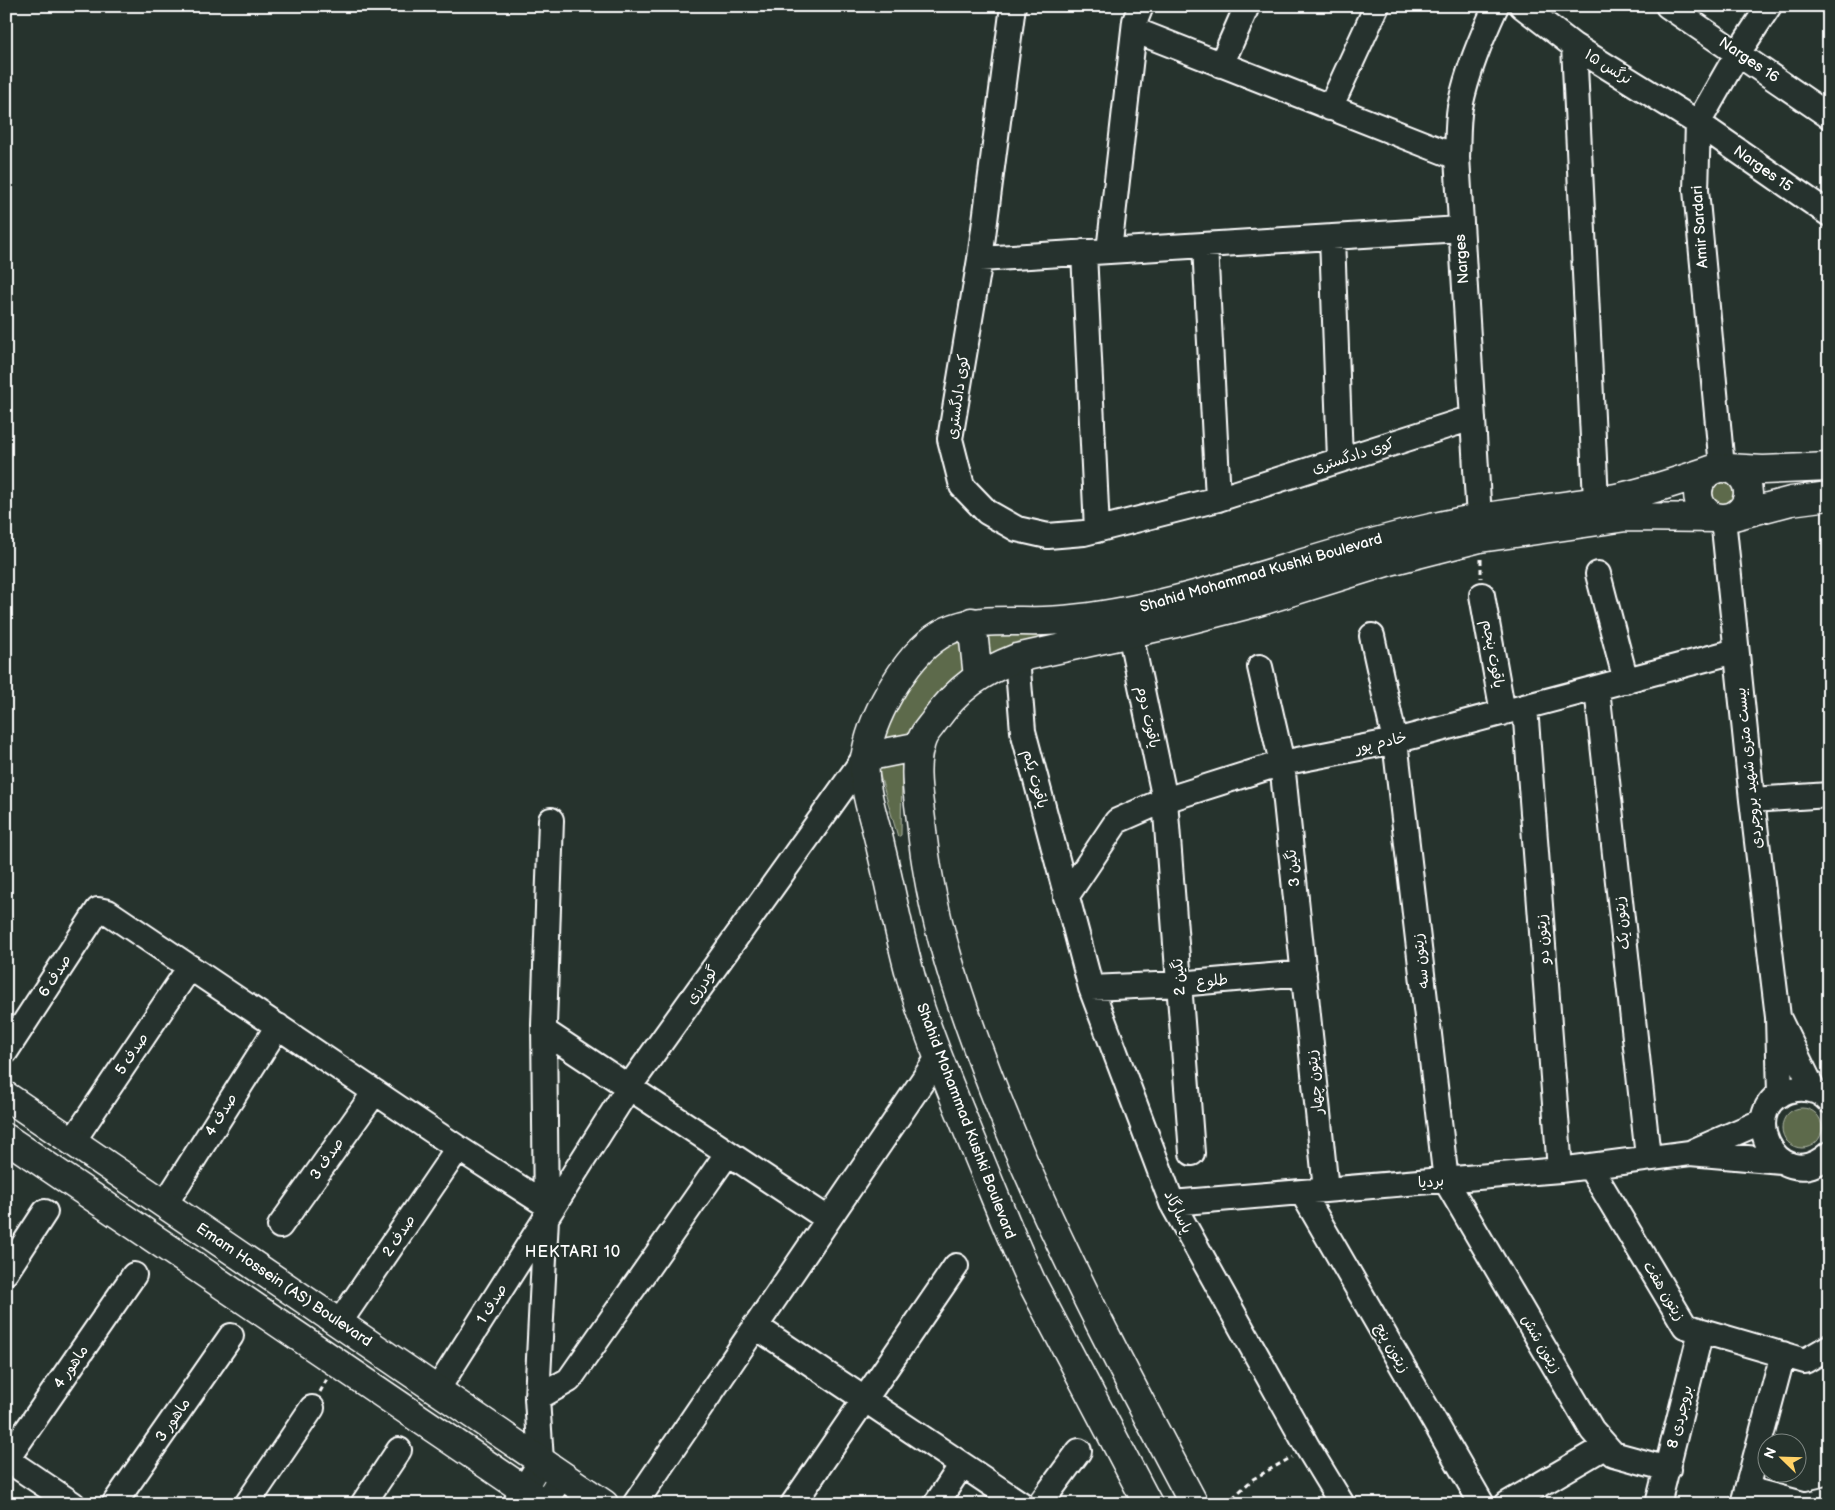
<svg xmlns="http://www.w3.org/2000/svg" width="1835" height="1510" viewBox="0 0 1835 1510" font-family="'Balsamiq Sans','Playpen Sans Arabic',sans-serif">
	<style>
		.green { fill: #5d6b4c; stroke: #aeb5a6 }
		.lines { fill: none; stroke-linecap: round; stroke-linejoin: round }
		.minor-casing { stroke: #fff; stroke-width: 28 }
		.major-casing { stroke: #fff; stroke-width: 31 }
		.path { stroke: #fff; stroke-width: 3; stroke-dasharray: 5 4; stroke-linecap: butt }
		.minor { stroke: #26332d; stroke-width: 24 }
		.major { stroke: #26332d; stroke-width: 28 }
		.labels { text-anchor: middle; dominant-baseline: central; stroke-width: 4; stroke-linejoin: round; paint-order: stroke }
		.street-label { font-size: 15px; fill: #fff; stroke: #26332d }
		.neighbourhood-label { font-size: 16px; letter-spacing: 1px; fill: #fff; stroke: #26332d }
	</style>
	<rect width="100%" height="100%" fill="#26332d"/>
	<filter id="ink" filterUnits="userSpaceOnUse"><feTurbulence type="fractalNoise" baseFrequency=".02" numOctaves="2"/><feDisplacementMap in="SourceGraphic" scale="10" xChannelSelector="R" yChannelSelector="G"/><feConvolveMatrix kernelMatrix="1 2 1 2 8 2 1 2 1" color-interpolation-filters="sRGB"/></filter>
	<g filter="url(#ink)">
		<path class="green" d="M1706 493a16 16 0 1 1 32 0a16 16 0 1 1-32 0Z
			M967,632L972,672L915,735L876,745L881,728L930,653Z
			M1063,633L987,661L984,635Z
			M902,761L901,835L898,837L877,765Z
			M1782 1128a20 20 0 1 1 40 0a20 20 0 1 1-40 0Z"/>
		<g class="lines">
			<g class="minor-casing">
				<path id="minor" d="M1013,6L980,259L950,439L962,486L987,512L1017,529L1048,536L1084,533L1218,499L1472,418
					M1522,6L1574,46L1698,123L1829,214
					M1668,6L1829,116
					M1134,30L1457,157
					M1574,46L1596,500
					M1221,65L1247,6
					M1330,108L1377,6
					M1332,237L1340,460
					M1205,245L1218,499
					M1109,251L1135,21L1141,6
					M1084,252L1097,530
					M980,259L1460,229
					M1722,467L1696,190L1698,123L1738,53L1769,6
					M1479,518L1457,157C1458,141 1457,124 1460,107C1467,72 1481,39 1496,6
					M1723,518L1752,800L1778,1017
					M1598,574L1626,681
					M1482,595L1503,713
					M1130,633L1165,800L1192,1153
					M1372,636L1395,741L1446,1181L1592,1430L1613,1454L1668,1469
					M1017,658L1023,731L1091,988L1172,1203L1308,1448L1342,1504
					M1260,667L1282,763L1326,1190
					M1597,689L1648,1157
					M1525,707L1560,1170
					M1752,800L1829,795
					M1066,897L1117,821L1165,800L1282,763L1395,741L1736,651
					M1091,988L1179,984L1304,973
					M544,1031L828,1219
					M6,1051L98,910L108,912L458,1148L545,1204
					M1780,1095L1778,1017L1814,1091
					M1829,1101C1821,1092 1809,1088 1797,1089C1729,1099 1776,1202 1829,1154
					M73,1141L190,967
					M1694,1151L1763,1121
					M1590,1167L1685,1326L1805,1361L1829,1347
					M1302,1192L1482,1504
					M1172,1203L1560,1170L1690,1153L1781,1161
					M165,1204L278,1026
					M280,1226L375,1092
					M6,1272L45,1212
					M339,1323L458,1148
					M755,1326L1021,1504
					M437,1390L629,1087L865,757
					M537,1398L569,1380L727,1154
					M6,1459L73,1504
					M7,1459L134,1275
					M1747,1489L1803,1504
					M114,1504L231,1336
					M247,1504L312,1408
					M363,1504L399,1450
					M515,1504L541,1461L537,1398L546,1218L544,1025L551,820
					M544,1504L562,1475
					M635,1504L938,1058
					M793,1504L956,1266
					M936,1504L961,1466
					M1040,1504L1079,1451
					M1507,1504L1606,1446
					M1658,1504L1701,1331
					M1743,1504L1783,1354
					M1808,1504L1829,1499"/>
			</g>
			<g class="major-casing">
				<path id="major" d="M1698 493a25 25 0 1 1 50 0a25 25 0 1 1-50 0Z
					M1728,468L1763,470L1829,467
					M1734,516L1791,501L1829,496
					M972,622L978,677
					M865,757L920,746
					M6,1096L604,1504
					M6,1138L545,1504
					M1148,1504L1031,1281C1009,1233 990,1184 970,1136C951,1089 931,1043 916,995C901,947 893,898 881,849C875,819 860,784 866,753C874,712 909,649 947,631C976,617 1013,622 1044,621C1077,620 1108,615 1141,608C1239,587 1333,550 1431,528C1492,513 1554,509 1616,498C1651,491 1684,479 1717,468
					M1194,1504C1123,1371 1052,1236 996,1096C961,1007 929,916 921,820C918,795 912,763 922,739C924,733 931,726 935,720C958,688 981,672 1017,658L1176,623L1258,602L1390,561L1480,538L1626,517L1720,518"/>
			</g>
			<path class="path" d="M1481,559V578
				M320,1392L327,1379
				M1226,1504L1253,1479L1292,1457"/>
			<use href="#minor" class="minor"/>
			<use href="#major" class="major"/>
		</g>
	</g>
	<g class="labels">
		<g class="street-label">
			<text transform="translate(1749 60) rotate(34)">Narges 16</text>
			<text transform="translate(1608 67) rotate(32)">نرگس ۱۵</text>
			<text transform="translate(1763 169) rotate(35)">Narges 15</text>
			<text transform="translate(1700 227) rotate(-94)">Amir Sardari</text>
			<text transform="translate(1462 259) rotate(-94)">Narges</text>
			<text transform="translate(958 397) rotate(-82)">کوی دادگستری</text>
			<text transform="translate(1353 456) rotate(-18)">کوی دادگستری</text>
			<text transform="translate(1261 573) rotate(-16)">Shahid Mohammad Kushki Boulevard</text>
			<text transform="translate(1493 654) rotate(80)">یاقوت پنجم</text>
			<text transform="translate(1148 717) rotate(78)">یاقوت دوم</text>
			<text transform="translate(1381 743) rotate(-13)">خادم پور</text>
			<text transform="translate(1749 768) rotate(-96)">بیست متری شهید بروجردی</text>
			<text transform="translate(1035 779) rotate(75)">یاقوت یکم</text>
			<text transform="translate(1293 868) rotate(-96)">نگین 3</text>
			<text transform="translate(1622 923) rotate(-96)">زیتون یک</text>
			<text transform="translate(1543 939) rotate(-94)">زیتون دو</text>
			<text transform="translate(1421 961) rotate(-97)">زیتون سه</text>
			<text transform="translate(55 976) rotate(-57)">صدف 6</text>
			<text transform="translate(1179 977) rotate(-94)">نگین 2</text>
			<text transform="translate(1212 981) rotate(-5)">طلوع</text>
			<text transform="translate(702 985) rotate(-54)">گودرزی</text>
			<text transform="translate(132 1054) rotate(-56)">صدف 5</text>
			<text transform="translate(1315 1082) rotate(-96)">زیتون چهار</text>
			<text transform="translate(221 1115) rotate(-58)">صدف 4</text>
			<text transform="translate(966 1121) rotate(69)">Shahid Mohammad Kushki Boulevard</text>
			<text transform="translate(327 1159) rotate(-55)">صدف 3</text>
			<text transform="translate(1431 1182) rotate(-4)">بردیا</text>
			<text transform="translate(1178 1212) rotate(64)">پاسارگاد</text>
			<text transform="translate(399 1236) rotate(-56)">صدف 2</text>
			<text transform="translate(284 1285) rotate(34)">Emam Hossein (AS) Boulevard</text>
			<text transform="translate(1664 1291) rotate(59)">زیتون هفت</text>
			<text transform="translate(492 1304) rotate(-58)">صدف 1</text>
			<text transform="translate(1541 1344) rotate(60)">زیتون شش</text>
			<text transform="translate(1392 1348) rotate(60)">زیتون پنج</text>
			<text transform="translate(71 1367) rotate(-55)">ماهور 4</text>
			<text transform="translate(1680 1417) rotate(-76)">بروجردی 8</text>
			<text transform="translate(173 1420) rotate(-55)">ماهور 3</text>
		</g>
		<g class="neighbourhood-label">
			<text x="573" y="1252">HEKTARI 10</text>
		</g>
	</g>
	<rect width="1835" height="1510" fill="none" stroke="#26332d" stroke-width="25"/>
	<rect x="12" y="12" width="1810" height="1485" fill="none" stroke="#fff" stroke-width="2" filter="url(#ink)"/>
	<g transform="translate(1782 1458) rotate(293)"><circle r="24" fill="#26332d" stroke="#7d8581"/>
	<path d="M0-4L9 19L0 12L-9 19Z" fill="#ffd166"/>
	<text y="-8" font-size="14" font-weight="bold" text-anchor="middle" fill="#ffffff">N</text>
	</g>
</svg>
